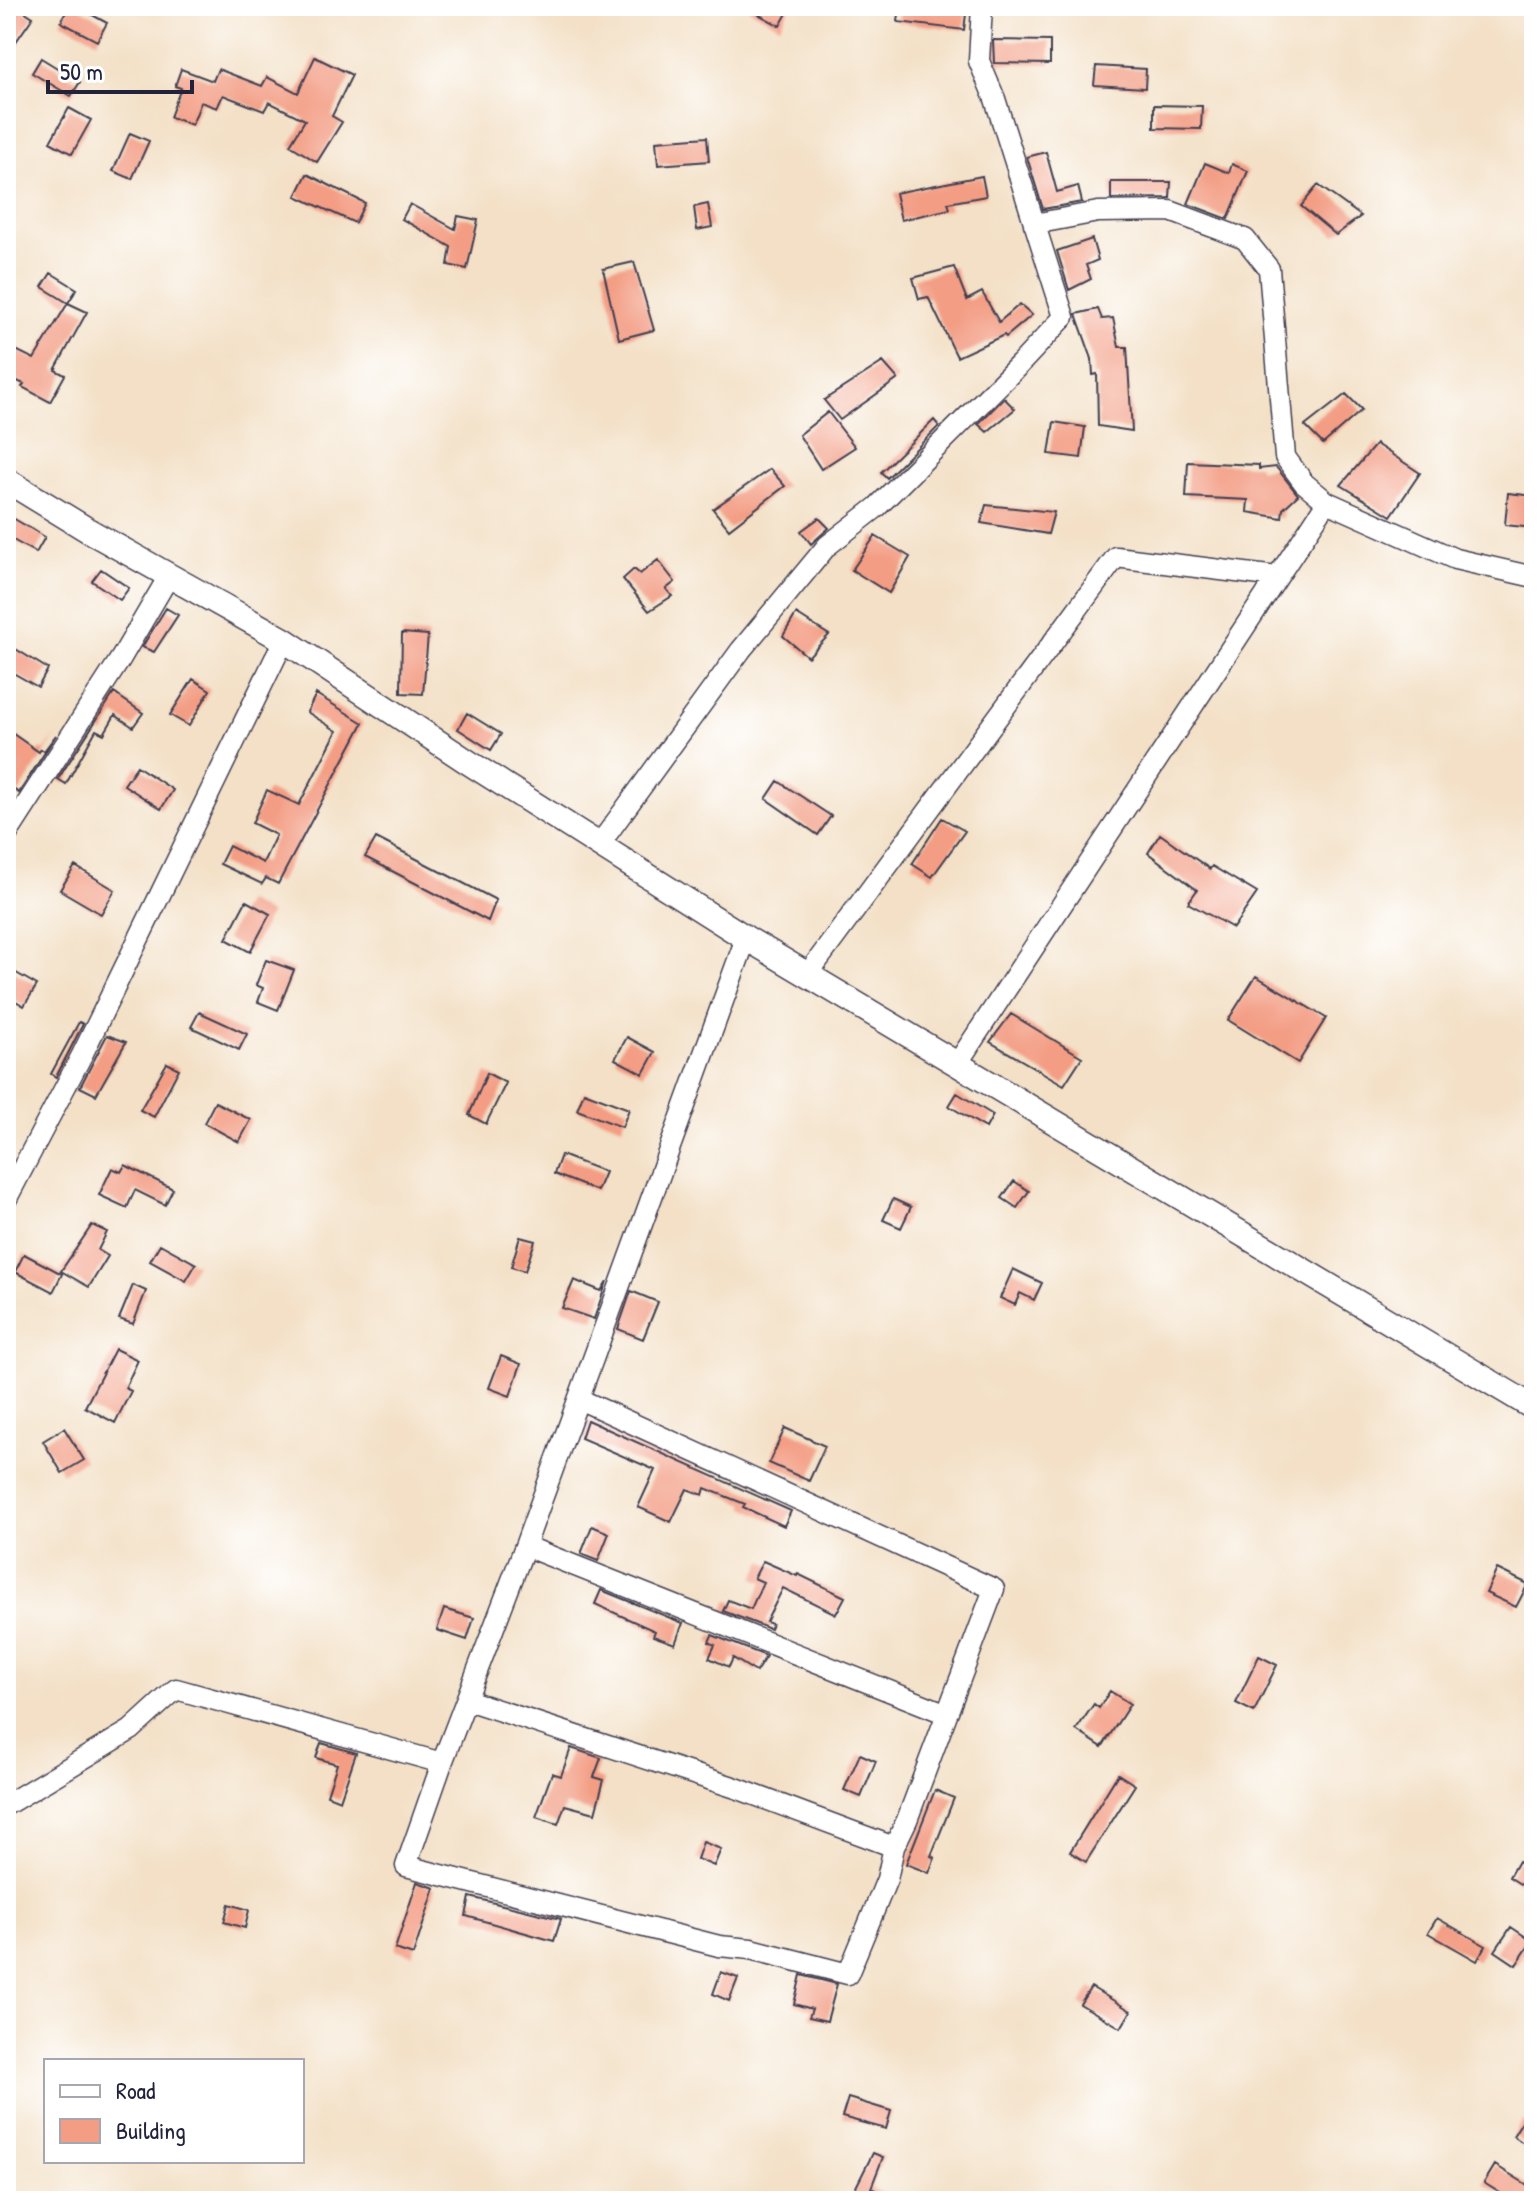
<svg xmlns="http://www.w3.org/2000/svg" width="1540" height="2207" viewBox="0 0 1540 2207" font-family="'Patrick Hand',sans-serif">
	<style>
		.building { fill: #f39d84 }
		.lines { fill: none; stroke-linecap: round; stroke-linejoin: round }
		.minor-casing { stroke: #413e50; stroke-width: 23 }
		.major-casing { stroke: #413e50; stroke-width: 27 }
		.minor { stroke: #fff; stroke-width: 20 }
		.major { stroke: #fff; stroke-width: 24 }
	</style>
	<rect width="100%" height="100%" fill="#fff"/>
	<filter id="ink" filterUnits="userSpaceOnUse"><feTurbulence type="fractalNoise" baseFrequency=".0125" numOctaves="2"/><feDisplacementMap in="SourceGraphic" scale="16" xChannelSelector="R" yChannelSelector="G"/><feConvolveMatrix kernelMatrix="1 2 1 2 8 2 1 2 1" color-interpolation-filters="sRGB"/></filter>
	<filter id="wash" filterUnits="userSpaceOnUse"><feTurbulence type="fractalNoise" baseFrequency=".006" numOctaves="4" result="noise"/><feDisplacementMap in="SourceGraphic" scale="32" xChannelSelector="R" yChannelSelector="G"/><feGaussianBlur stdDeviation="1.8" result="paint"/><feColorMatrix in="noise" values="0 0 0 0 0 0 0 0 0 0 0 0 0 0 0 0 0 1.4 0 .05"/><feComposite in="paint" operator="in"/></filter>
	<g filter="url(#wash)">
		<rect width="100%" height="100%" fill="#f3e0c6"/>
		<g id="blocks">
			<path class="building" d="M6,6H16L33,17L6,56Z
				M69,6H76L107,23L97,41L61,22Z
				M743,6H791L780,26Z
				M900,6H967L964,30L898,22Z
				M993,40L1050,41V64L994,63Z
				M315,57L352,75L332,116L342,122L317,162L290,145L305,120L269,102L264,111L223,95L217,108L201,102L192,125L170,117L181,88L175,86L181,69L213,81L218,69L262,86L267,77L298,93Z
				M41,58L80,82L71,96L32,73Z
				M1096,66L1146,69L1145,88L1094,85Z
				M1154,105L1202,106L1201,129L1154,128Z
				M69,108L91,120L72,154L50,142Z
				M130,133L149,141L132,179L113,171Z
				M707,137L709,161L658,165L656,141Z
				M1046,152L1057,192L1078,186L1082,202L1043,209L1027,157Z
				M1205,163L1229,173L1232,164L1248,171L1228,219L1188,204Z
				M307,174L365,203L355,223L296,196Z
				M982,176L986,196L948,203L950,209L901,220L895,193Z
				M1111,182H1171L1170,198L1111,199Z
				M1318,185L1361,216L1336,235L1301,206Z
				M410,204L455,229L458,216L478,220L467,269L448,265L451,247L402,219Z
				M708,204L712,227L697,230L694,207Z
				M1092,239L1098,260L1086,265L1091,279L1069,290L1057,251Z
				M634,262L654,330L619,339L603,269Z
				M954,267L967,300L982,292L999,322L1020,304L1032,315L1006,337L1004,335L957,357L928,297L919,299L913,278Z
				M51,273L77,289L68,303L42,287Z
				M68,303L87,312L55,370L65,375L50,402L22,387L24,384L6,376V345L34,359Z
				M1098,309L1102,319L1113,318L1119,347H1127L1132,431L1098,426L1097,374L1093,375L1092,359L1076,314Z
				M883,362L898,379L840,420L824,400Z
				M1346,394L1362,410L1323,444L1305,426Z
				M1004,398L1015,409L987,432L978,424Z
				M828,412L855,447L821,469L799,435Z
				M934,420L939,426L887,478L881,472Z
				M1054,422L1085,427L1081,458L1049,454Z
				M1376,444L1420,473L1391,516L1341,485Z
				M1188,462L1259,465V469L1276,467L1298,495L1283,509L1282,518L1247,512L1248,500L1186,497Z
				M770,469L785,486L729,529L713,509Z
				M1508,493L1534,496V528L1505,525Z
				M986,505L1054,512L1048,534L981,523Z
				M6,514L45,537L36,553L6,536Z
				M819,518L829,528L811,544L801,531Z
				M875,536L910,557L889,593L852,570Z
				M658,560L675,582L666,589L672,596L649,611L623,579L634,569L640,574Z
				M101,569L129,588L120,600L92,581Z
				M166,608L178,615L154,652L142,647Z
				M796,614L829,635L808,657L783,636Z
				M402,633L428,635L423,694L401,693Z
				M6,643L48,669L38,687L6,669Z
				M193,679L210,690L189,726L170,715Z
				M114,693L143,713L133,727L115,715L104,734L96,730L66,784L58,779Z
				M316,694L363,723L278,884L266,878L262,884L220,864L229,846L263,863L276,835L252,823L267,790L299,805L337,731L307,712Z
				M467,713L501,734L491,750L458,729Z
				M6,729L39,752L41,749L44,751L56,735L19,793L6,784Z
				M137,766L173,790L161,809L124,785Z
				M778,781L831,816L818,835L766,799Z
				M942,818L965,831L932,877L912,864Z
				M1160,834L1210,869L1212,866L1257,893L1233,928L1188,903L1197,890L1148,853Z
				M376,838L496,900L488,921L365,857Z
				M75,866L115,890L101,914L60,890Z
				M246,901L270,914L250,952L226,939Z
				M266,960L294,970L278,1010L258,1002L263,988L256,985Z
				M11,970L37,985L24,1006L6,995V978Z
				M1256,976L1326,1018L1298,1063L1228,1020Z
				M199,1012L247,1034L239,1050L191,1027Z
				M1011,1014L1082,1057L1064,1085L990,1042Z
				M79,1022L83,1024L56,1077L51,1074Z
				M107,1035L126,1042L96,1095L80,1087Z
				M627,1037L655,1052L643,1074L615,1059Z
				M167,1063L179,1069L154,1117L140,1110Z
				M487,1073L506,1083L486,1124L469,1115Z
				M584,1092L629,1109L622,1127L577,1110Z
				M957,1093L993,1115L986,1128L949,1106Z
				M215,1102L251,1120L239,1142L204,1123Z
				M561,1155L605,1172L597,1191L554,1174Z
				M125,1165L173,1189L165,1205L135,1190L127,1208L99,1195L112,1168L121,1172Z
				M1014,1181L1029,1191L1017,1208L1002,1198Z
				M893,1199L911,1207L901,1228L883,1220Z
				M92,1225L107,1232L98,1250L108,1256L89,1287L61,1271Z
				M520,1237L535,1241L525,1271L511,1267Z
				M160,1244L196,1264L186,1281L150,1261Z
				M24,1254L62,1274L53,1292L15,1272Z
				M1013,1269L1042,1283L1034,1300L1020,1293L1015,1305L1000,1298Z
				M574,1280L601,1291L607,1281L594,1319L562,1308Z
				M133,1285L146,1291L133,1324L119,1319Z
				M631,1291L658,1302L643,1339L618,1329Z
				M115,1349L138,1360L125,1388L131,1391L115,1423L85,1407Z
				M501,1356L521,1364L510,1396L489,1388Z
				M587,1420L791,1511L784,1526L743,1507L745,1504L705,1488L703,1495L687,1489L671,1522L638,1507L655,1470L581,1438Z
				M64,1428L84,1460L62,1473L43,1441Z
				M785,1428L825,1446L809,1481L769,1463Z
				M592,1526L609,1533L598,1561L581,1554Z
				M763,1561L797,1576L798,1574L845,1597L836,1614L783,1588L766,1622L772,1624L770,1629L723,1611L728,1600L751,1609L763,1582L754,1578Z
				M1497,1569L1528,1584L1516,1607L1486,1593Z
				M601,1590L683,1623L675,1644L653,1636L655,1631L595,1604Z
				M444,1609L474,1618L467,1640L437,1630Z
				M712,1635L766,1656L756,1672L733,1658L729,1667L709,1658L715,1645L709,1642Z
				M1259,1656L1277,1665L1254,1712L1236,1703Z
				M1110,1691L1130,1704L1102,1747L1076,1730L1094,1704L1099,1708Z
				M321,1743L356,1753L340,1800L327,1795L337,1764L316,1758Z
				M571,1748L601,1758L594,1777L604,1780L595,1813L565,1805L558,1824L536,1817L552,1773L561,1776Z
				M860,1754L876,1761L861,1797L844,1790Z
				M1118,1774L1135,1785L1086,1862L1070,1852Z
				M935,1790L954,1798L931,1856L935,1858L929,1873L906,1864Z
				M703,1842L721,1849L714,1866L697,1859Z
				M1518,1861L1534,1870L1525,1887L1509,1877Z
				M417,1882L435,1888L413,1955L395,1949Z
				M470,1897L561,1919L554,1941L466,1916Z
				M229,1904L249,1910L245,1928L224,1922Z
				M1437,1918L1486,1946L1477,1961L1428,1933Z
				M1511,1927L1532,1941L1516,1965L1495,1951Z
				M721,1972L738,1978L729,2001L713,1994Z
				M801,1975L837,1984L827,2021L809,2017L812,2009L794,2004Z
				M1091,1987L1131,2011L1121,2028L1080,2004Z
				M848,2098L891,2111L886,2129L842,2117Z
				M1523,2120L1534,2127V2150L1513,2136Z
				M873,2153L883,2157L871,2188L897,2201H849Z
				M1495,2165L1534,2189L1528,2201H1513L1484,2183Z"/>
		</g>
	</g>
	<g filter="url(#ink)">
		<use href="#blocks" fill-opacity="0" stroke="#413e50" stroke-width="2"/>
		<g class="lines">
			<g class="minor-casing">
				<path id="minor" d="M1034,224L1098,212L1170,211L1245,239L1269,269L1285,457L1304,483L1327,502L1455,559L1534,577
					M6,836L121,658L169,576
					M599,845L741,650L827,546L877,507L1020,364L1064,317L995,99L979,61L982,6
					M807,975L1116,557L1277,577
					M957,1064L1327,502
					M6,1200L82,1055L284,640
					M579,1399L994,1589L907,1820L894,1847L887,1879L848,1974L751,1949L719,1946L406,1866L442,1763L525,1546L746,938
					M525,1546L947,1714
					M467,1700L736,1788L894,1847
					M6,1805L131,1730L176,1689L442,1763"/>
			</g>
			<g class="major-casing">
				<path id="major" d="M6,480L91,532L284,640L468,762L746,938L1534,1408"/>
			</g>
			<use href="#minor" class="minor"/>
			<use href="#major" class="major"/>
		</g>
	</g>
	<rect width="1540" height="2207" fill="none" stroke="#fff" stroke-width="32"/>
	<rect x="44" y="2059" width="260" height="104" fill="#ffffff" stroke="#a7a7b1" stroke-width="2"/>
	<rect x="60" y="2085" width="40" height="12" fill="#ffffff" stroke="#a7a7b1" stroke-width="2"/>
	<text x="116" y="2099" font-size="24" fill="#22223b">Road</text>
	<rect x="60" y="2119" width="40" height="24" fill="#f39d84" stroke="#a7a7b1" stroke-width="2"/>
	<text x="116" y="2139" font-size="24" fill="#22223b">Building</text>
	<path d="M48 80v12h144v-12" fill="none" stroke="#22223b" stroke-width="4"/>
	<text x="60" y="80" font-size="24" fill="#22223b" stroke="#ffffff" stroke-width="6" paint-order="stroke">50 m</text>
</svg>
